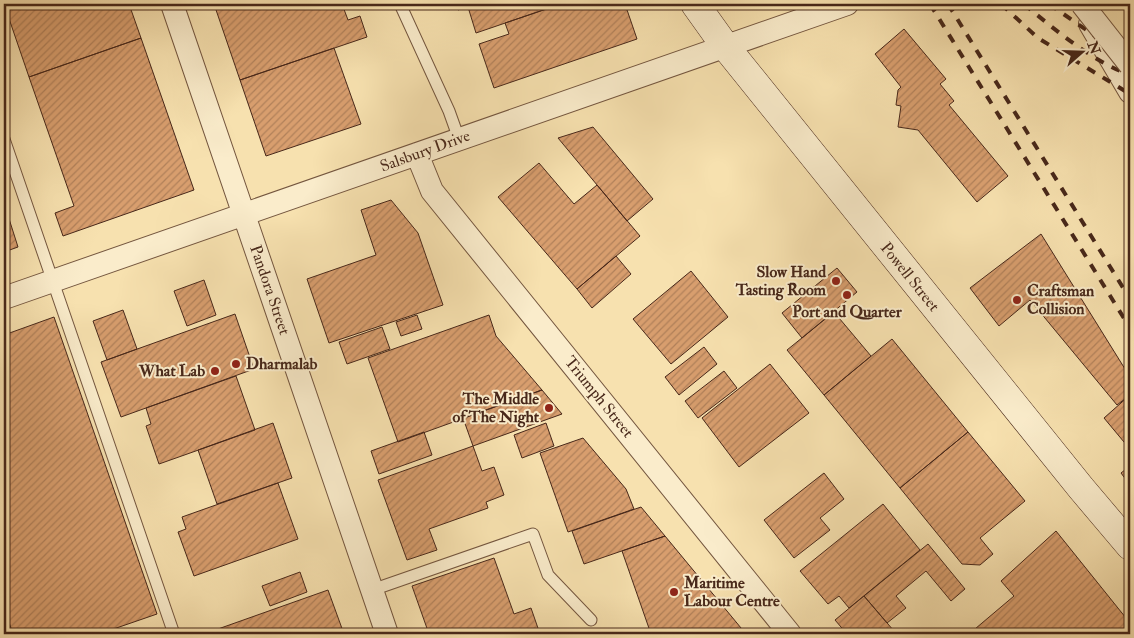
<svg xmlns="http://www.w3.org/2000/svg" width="1134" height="638" viewBox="0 0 1134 638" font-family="'IM FELL Double Pica',serif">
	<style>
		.building { fill: url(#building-hatch); stroke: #48281a }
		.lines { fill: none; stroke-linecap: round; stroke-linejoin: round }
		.lane-casing { stroke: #74563f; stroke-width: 13 }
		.street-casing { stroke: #74563f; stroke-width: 24 }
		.secondary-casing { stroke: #48281a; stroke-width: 29 }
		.lane { stroke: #faeccb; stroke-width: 11 }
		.street { stroke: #faeccb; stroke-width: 22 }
		.secondary { stroke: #faeccb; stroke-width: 28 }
		.rail { stroke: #48281a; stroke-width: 4; stroke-dasharray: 9 9; stroke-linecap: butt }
		.street-bridge-casing { stroke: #74563f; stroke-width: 24; stroke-linecap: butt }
		.street-bridge { stroke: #faeccb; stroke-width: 22 }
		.poi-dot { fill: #8f2418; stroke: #faeccb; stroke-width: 2 }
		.labels { text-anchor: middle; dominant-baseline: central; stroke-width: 4; stroke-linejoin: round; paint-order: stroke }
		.street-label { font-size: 16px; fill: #48281a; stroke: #faeccb }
		.poi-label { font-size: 16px; font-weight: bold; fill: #48281a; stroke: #faeccb; text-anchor: end }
	</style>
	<defs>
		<pattern id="building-hatch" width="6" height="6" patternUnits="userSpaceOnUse" patternTransform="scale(1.25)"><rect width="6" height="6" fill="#d89e6e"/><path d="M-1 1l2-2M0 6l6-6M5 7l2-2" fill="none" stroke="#b1815a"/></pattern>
	</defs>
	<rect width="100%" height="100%" fill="#f7e1af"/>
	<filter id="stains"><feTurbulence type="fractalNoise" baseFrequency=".004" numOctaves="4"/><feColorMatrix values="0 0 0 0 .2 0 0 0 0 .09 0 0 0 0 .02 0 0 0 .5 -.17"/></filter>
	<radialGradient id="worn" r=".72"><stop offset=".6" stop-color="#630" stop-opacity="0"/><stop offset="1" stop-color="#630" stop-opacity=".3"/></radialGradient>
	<path class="building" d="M4,4H129L141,38L29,77Z
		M214,4H342L348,20L360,16L367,37L240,80Z
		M456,4H561L476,33L468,7L458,10Z
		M561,4H625L637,39L494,88L479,44L509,34L505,23Z
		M904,29L946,79L940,84L954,101L949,105L1008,176L977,202L918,130L898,127L901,106L896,105L898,90L901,87L875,54Z
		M141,38L194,190L63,236L55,213L74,206L29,77Z
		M334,48L361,124L266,156L240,80Z
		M593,127L653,199L627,221L558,138Z
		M539,163L574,204L597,185L640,236L577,289L498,197Z
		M391,200L418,233L443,305L329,343L307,279L376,255L361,210Z
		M4,203L18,247L4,252Z
		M1041,234L1130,377V395L1117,405L1030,300L999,326L970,288Z
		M616,256L631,274L592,308L577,289Z
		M837,268L857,292L802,338L782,313Z
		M691,271L728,317L671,364L633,319Z
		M204,280L216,315L187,326L174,291Z
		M123,310L137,349L107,360L93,321Z
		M834,312L871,356L824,395L787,350Z
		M235,314L254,369L121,417L101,362Z
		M417,315L422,329L401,336L396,322Z
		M489,315L496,336L542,390L398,442L368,358Z
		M54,317L157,614L99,634H13L4,608V335Z
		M382,327L390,349L347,364L339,342Z
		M892,339L968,432L900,488L824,395Z
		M704,347L717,364L679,395L665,377Z
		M770,364L809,413L739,467L702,418Z
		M724,371L737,388L698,418L685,401Z
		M236,376L255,430L159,464L146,426L151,424L146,408Z
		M542,390L562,414L473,446L463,418Z
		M1130,395V437L1124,442L1104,418Z
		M273,423L292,478L217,504L198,450Z
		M546,423L554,446L522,458L514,435Z
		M424,432L432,455L379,474L371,451Z
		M968,432L1025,501L980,538L993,554L980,565L962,564L900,488Z
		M1130,437V449L1124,442Z
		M583,438L626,489L634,509L568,532L540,453Z
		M473,446L482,471L494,467L504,495L486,502L488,508L429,529L437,550L407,560L378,480Z
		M1130,466V485L1121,473Z
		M824,473L844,499L820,518L830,530L794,558L764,520Z
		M278,483L298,539L194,576L178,532L186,529L182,517Z
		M883,504L920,550L849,608L839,596L828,604L800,571Z
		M641,507L665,536L584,564L572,531Z
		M1056,531L1130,623V634H969L1014,596L1001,581Z
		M665,536L746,634H651L622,551Z
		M928,544L965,589L951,601L926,571L896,596L906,608L887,623L864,596Z
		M494,558L514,614L531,608L540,634H429L412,586Z
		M300,572L307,592L270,606L262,586Z
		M328,590L344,634H220L218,629Z
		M864,596L894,631L890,634H847L835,620Z"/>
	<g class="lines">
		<g class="lane-casing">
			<path id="lane" d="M400,4L449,111L459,139
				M4,139L174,634
				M372,590L533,534L548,575L591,620"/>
		</g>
		<g class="street-casing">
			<path id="street" d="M172,4L387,634
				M1090,24L1130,92
				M417,154L432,191L790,634
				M4,298L847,4"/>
		</g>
		<g class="secondary-casing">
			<path id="secondary" d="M695,4L725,46L1081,488L1130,546"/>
		</g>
		<use href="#lane" class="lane"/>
		<use href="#street" class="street"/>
		<use href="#secondary" class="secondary"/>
		<path class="rail" d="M930,4L1130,328
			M948,4L1130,299
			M1001,4L1038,38L1130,94
			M1024,4C1055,30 1092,61 1130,75
			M1049,4L1098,38L1130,54"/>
		<g class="street-bridge-casing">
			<path id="street-bridge" d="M1082,4L1130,65"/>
		</g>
		<use href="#street-bridge" class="street-bridge"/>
	</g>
	<g class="poi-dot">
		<circle cx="836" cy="281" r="5"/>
		<circle cx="847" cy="295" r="5"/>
		<circle cx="1017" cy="300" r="5"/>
		<circle cx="236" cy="364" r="5"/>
		<circle cx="215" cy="371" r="5"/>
		<circle cx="549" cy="408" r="5"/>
		<circle cx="674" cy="592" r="5"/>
	</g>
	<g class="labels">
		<g class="street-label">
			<text transform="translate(425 151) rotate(-20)">Salsbury Drive</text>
			<text transform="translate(910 277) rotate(51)">Powell Street</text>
			<text transform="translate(270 290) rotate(71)">Pandora Street</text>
			<text transform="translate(599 397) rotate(51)">Triumph Street</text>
		</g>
		<g class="poi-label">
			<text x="826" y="272">Slow Hand<tspan x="826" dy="18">Tasting Room</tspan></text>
			<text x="1027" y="291" text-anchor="start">Craftsman<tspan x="1027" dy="18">Collision</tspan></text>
			<text x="847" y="312" text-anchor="middle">Port and Quarter</text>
			<text x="246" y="364" text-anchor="start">Dharmalab</text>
			<text x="205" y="371">What Lab</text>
			<text x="539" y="399">The Middle<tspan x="539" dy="18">of The Night</tspan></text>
			<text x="684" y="583" text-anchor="start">Maritime<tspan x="684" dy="18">Labour Centre</tspan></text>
		</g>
	</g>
	<rect width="1134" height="638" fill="none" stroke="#f7e1af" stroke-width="20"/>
	<rect x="5" y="5" width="1124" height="628" fill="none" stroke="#48281a" stroke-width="2.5"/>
	<rect x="10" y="10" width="1114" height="618" fill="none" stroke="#48281a"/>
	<g transform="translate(1082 52) rotate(70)" stroke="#faeccb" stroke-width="4" paint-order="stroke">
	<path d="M0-4L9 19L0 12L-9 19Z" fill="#48281a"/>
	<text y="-8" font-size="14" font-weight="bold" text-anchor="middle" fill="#48281a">N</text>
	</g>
	<rect width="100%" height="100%" filter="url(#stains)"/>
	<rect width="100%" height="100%" fill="url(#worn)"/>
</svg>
